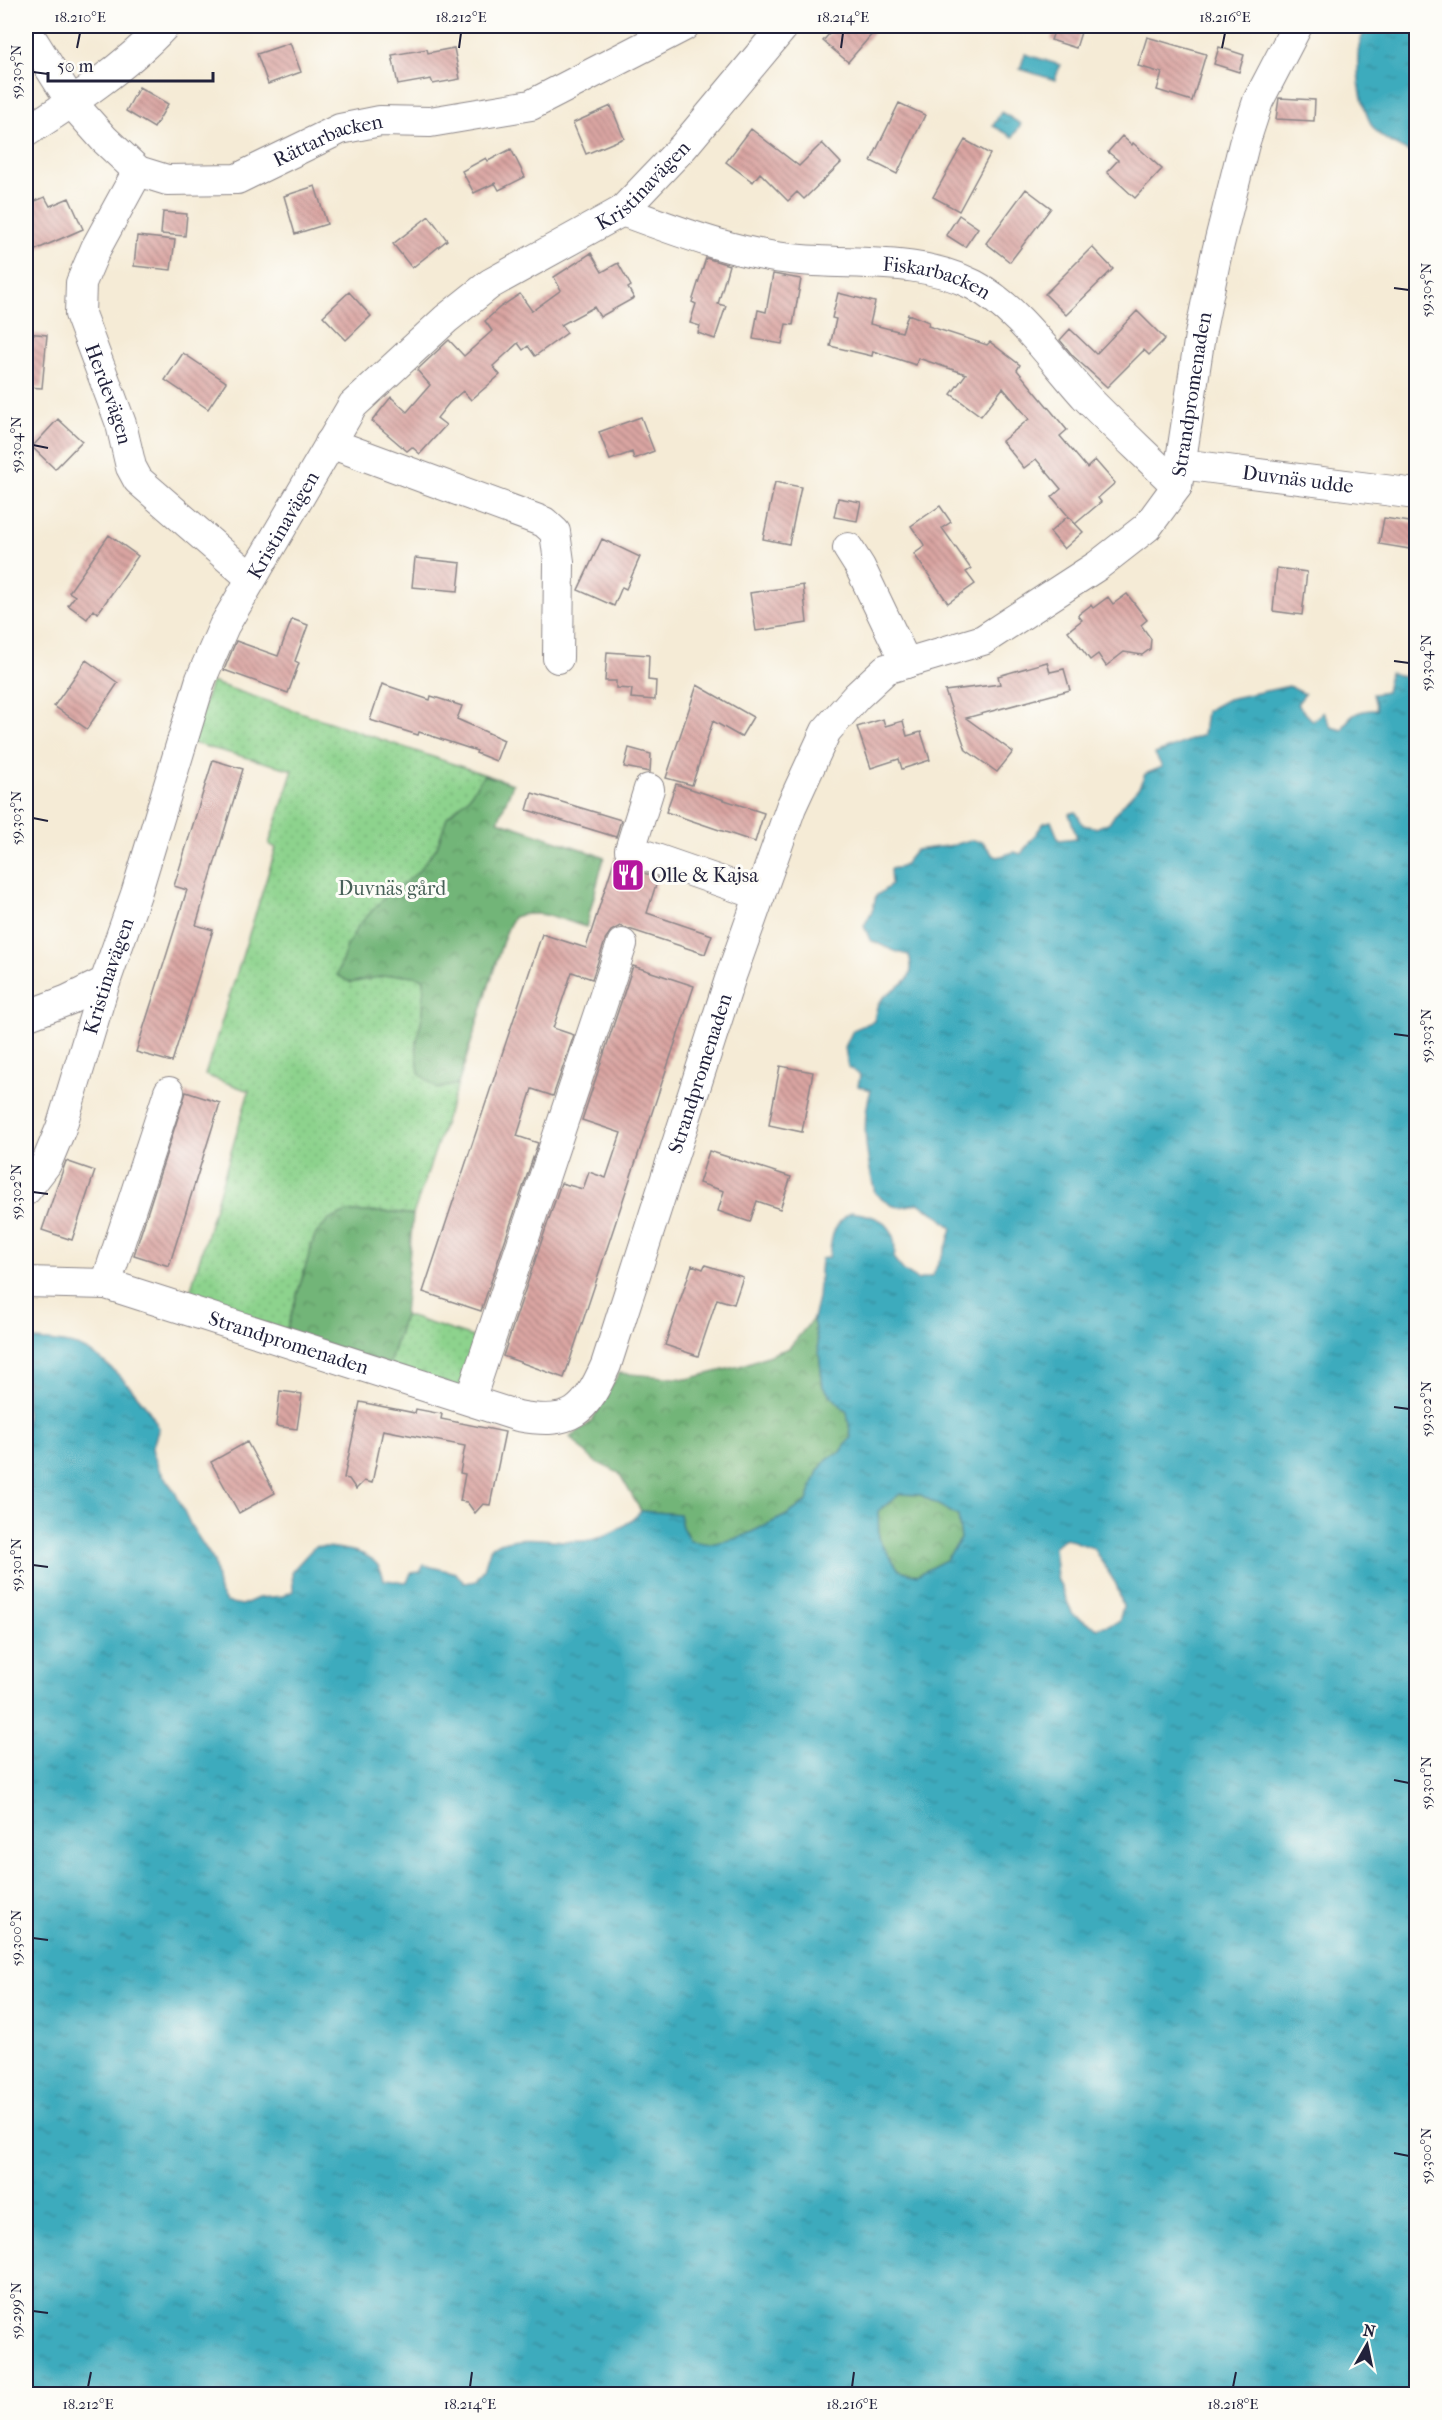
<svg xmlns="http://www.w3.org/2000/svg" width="1442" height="2420" viewBox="0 0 1442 2420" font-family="'IM FELL French Canon',serif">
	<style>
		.grass { fill: url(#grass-dots); stroke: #587a64; stroke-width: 1.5 }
		.forest { fill: url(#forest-crowns); stroke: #4a6c5a; stroke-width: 1.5 }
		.water { fill: url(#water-ripples); stroke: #30667c; stroke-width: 1.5; fill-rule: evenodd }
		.building { fill: url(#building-back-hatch) }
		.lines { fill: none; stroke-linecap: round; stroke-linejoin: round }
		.minor-casing { stroke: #8c8688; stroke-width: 32 }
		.minor { stroke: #fff; stroke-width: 30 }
		.ticks { fill: none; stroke: #22223b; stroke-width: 2 }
		.labels { text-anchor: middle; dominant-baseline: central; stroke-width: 6; stroke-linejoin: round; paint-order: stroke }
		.street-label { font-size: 20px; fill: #22223b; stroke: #fdfcf7 }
		.poi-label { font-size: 20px; fill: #22223b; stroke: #fdfcf7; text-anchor: start }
		.park-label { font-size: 20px; fill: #476058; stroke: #fdfcf7 }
		.neatline { fill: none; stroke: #22223b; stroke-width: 2 }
		.ticks-label { font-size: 15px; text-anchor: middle; fill: #22223b }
	</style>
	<defs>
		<pattern id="grass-dots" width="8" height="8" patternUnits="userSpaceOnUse" patternTransform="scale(1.5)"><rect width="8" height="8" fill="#8dd38d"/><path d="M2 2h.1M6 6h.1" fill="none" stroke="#79b57b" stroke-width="1.8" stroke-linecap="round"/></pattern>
		<pattern id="forest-crowns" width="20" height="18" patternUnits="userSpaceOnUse" patternTransform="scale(1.5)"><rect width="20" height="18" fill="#72b578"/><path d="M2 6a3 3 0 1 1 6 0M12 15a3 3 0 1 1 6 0" fill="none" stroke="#5d9364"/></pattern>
		<pattern id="water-ripples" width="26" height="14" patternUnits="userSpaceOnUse" patternTransform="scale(1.5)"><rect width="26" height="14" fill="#3eabbd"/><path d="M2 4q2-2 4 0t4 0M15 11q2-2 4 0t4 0" fill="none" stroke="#348b9b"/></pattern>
		<pattern id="building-back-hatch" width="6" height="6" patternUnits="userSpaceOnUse" patternTransform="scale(1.5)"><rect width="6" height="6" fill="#daa5a2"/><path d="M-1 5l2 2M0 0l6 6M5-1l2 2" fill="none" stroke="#b08685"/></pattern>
	</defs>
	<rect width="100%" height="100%" fill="#fdfcf7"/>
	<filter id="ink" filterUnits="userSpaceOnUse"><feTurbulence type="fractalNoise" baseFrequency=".0167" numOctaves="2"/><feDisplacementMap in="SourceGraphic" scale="12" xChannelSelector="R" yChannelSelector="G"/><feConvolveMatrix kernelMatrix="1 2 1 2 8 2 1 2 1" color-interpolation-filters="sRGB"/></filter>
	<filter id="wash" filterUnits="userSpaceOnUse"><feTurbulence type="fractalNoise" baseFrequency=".008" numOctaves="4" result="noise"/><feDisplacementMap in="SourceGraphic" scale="24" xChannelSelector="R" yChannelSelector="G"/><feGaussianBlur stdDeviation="1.35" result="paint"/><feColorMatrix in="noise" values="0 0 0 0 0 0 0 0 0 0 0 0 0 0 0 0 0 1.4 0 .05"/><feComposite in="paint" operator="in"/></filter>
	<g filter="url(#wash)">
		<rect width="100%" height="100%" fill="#f5ebd6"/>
		<path class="grass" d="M211,682L513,784L498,821L604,857L586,927C560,919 539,908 513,917L504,937L458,1084L413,1215L394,1212H347L315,1235L286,1332L187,1302L249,1091L205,1075L276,848L269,844L293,770L192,743Z
			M404,1315L482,1340L466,1389L389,1365Z"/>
		<path class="forest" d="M484,775L513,784L498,821L604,857L586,927C561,919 538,908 513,917L504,937L458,1084L437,1089L419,1073L416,1046L423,1012L424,979C402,970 373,978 351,983L337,975L347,946L358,926L385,897L417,873L437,847L447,817L467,799Z
			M347,1212H394L413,1215L404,1315L389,1365L286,1332L315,1235L329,1220Z
			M813,1319L818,1344L823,1387L847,1412L851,1437L841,1452L828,1458L818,1471L807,1501L787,1515L739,1538L711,1544L690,1542L682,1527L679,1514L641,1511L619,1473L594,1461L570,1437L591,1422L619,1373L687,1379L740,1366L789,1348Z
			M900,1494L921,1495L958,1516L961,1539L946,1560L917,1575L899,1570L879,1540L878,1511Z"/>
		<path class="water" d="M1373,26H1416V155C1403,149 1388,143 1377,132C1361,118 1351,53 1363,35C1365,32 1370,28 1373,26Z
			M1025,54L1060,65L1055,80L1020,69Z
			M1001,112L1021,124L1013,137L993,126Z
			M1390,673L1407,677L1405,697L1416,698V2394H26V1339C42,1341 61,1341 77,1346C106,1356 146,1401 159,1428L152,1449L159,1469L175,1492L191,1526L214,1561L219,1592L226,1602L242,1605L258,1598L283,1596L293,1591L292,1571L315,1546C342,1549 378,1548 384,1580L407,1582L411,1573L420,1572L424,1565L456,1573L464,1583L476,1581L484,1569L491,1546C530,1531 546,1543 584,1541C603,1540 630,1524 641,1511L679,1514L682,1527L690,1541L711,1544L739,1538L787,1515L807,1501L818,1471L828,1458L841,1452L851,1437L847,1412L823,1387L818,1344L813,1319L818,1297L821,1259L829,1257C832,1234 832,1226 851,1212C882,1216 899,1225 894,1259L904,1271L918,1280L932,1276L947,1245L952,1228L939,1216L918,1203C895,1210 893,1208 875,1193C867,1159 860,1124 871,1090L858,1086L860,1075L848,1067L845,1047L853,1030L874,1021C875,1016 876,1007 879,1003C891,984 919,987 909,955C894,953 883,945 870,940L864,926L873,909L876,896L891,885L890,869L902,867L916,850L954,845L970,840L983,842L993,855L998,857L1014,852L1021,854L1044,823L1051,821L1059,840L1077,838L1069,814L1076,812L1083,825L1096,828L1110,822L1118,810L1139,787L1145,774L1162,767L1155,754L1203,735L1206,711L1228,699L1289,686L1305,694L1297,704L1313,721L1323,712L1331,727L1342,730C1349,715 1359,709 1377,710L1373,694L1386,692ZM900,1494L921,1495L958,1516L961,1539L946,1560L917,1575L899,1570L879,1540L878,1511ZM1065,1538L1093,1548L1116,1584L1123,1606L1119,1622L1097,1628L1073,1615L1057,1578L1054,1546Z"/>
		<g id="blocks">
			<path class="building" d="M836,26H879L848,62L823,41Z
				M1056,26H1083L1076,48L1051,40Z
				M1147,37L1206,54L1192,101L1157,90L1162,73L1138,66Z
				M290,43L301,72L268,84L257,54Z
				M1219,47L1244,55L1239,72L1214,64Z
				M454,48L460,79L433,84L431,79L398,85L392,55L427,49L428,53Z
				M139,87L168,104L154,128L126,111Z
				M1279,98L1315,100L1314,121L1276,119Z
				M899,103L925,115L897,174L871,161Z
				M611,106L624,138L586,154L573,123Z
				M751,129L799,166L822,143L841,163L804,199L797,192L788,201L760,173L753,182L726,162Z
				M1122,136L1132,145L1133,143L1162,169L1135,198L1107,172L1118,160L1108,152Z
				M965,140L990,154L959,211L933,197Z
				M511,149L525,177L499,190L495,183L474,193L462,171L486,158L488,161Z
				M315,186L327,224L295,234L284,196Z
				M1026,189L1051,208L1010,262L986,243Z
				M45,197L50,206L69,198L83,229L26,254V218L33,215L28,204Z
				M163,212L187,214L185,236L161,234Z
				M959,215L978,228L965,247L946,235Z
				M429,216L447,240L412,268L393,244Z
				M137,236L175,240L171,270L134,266Z
				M1092,247L1113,269L1066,315L1045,294Z
				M591,253L602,272L618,263L631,286L628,288L634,298L600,317L594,307L561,325L567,333L535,356L528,346L523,350L518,343L493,366L500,375L471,400L463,391L449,403L437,418L446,425L420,454L412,447L407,451L372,421L391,397L407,412L430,385L417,370L449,340L464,356L492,331L485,321L499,308L520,294L532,311L561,290L554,277Z
				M706,258L729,265L718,304L726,306L715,339L698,333L700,326L690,323L696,304L692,302Z
				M773,274L801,279L793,325L786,324L782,344L753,339L758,310L766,312Z
				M349,292L371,316L346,340L323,316Z
				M838,293L875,302L870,324L902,332L908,314L929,322L928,326L987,345L990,342L1020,365L1017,370L1067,430L1060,436L1087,468L1095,460L1115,483L1098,498L1101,502L1075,524L1052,497L1061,489L1036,459L1024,468L1002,441L1029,419L1003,388L981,416L951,394L966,374L918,358L916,365L873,351L872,356L830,346L836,319L832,318Z
				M1137,311L1165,339L1149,355L1144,350L1107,387L1073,356L1060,340L1070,329L1096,354Z
				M26,333L47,335L42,388L26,387Z
				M183,353L226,382L208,409L165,380Z
				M641,417L654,451L634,459L632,452L610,460L599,432Z
				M58,419L82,441L55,469L32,447Z
				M775,482L801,487L789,544L763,539Z
				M838,498L861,502L857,521L834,517Z
				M940,506L951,522L942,528L971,569L966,572L975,584L948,603L914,554L925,546L911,526Z
				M1068,516L1083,532L1064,549L1050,532Z
				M1384,518L1416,523V550L1379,544Z
				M109,535L138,556L98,613L93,610L87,619L68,605L75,596L69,592Z
				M602,539L640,557L626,589L622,587L614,606L578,590Z
				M415,558L461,563L458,591L412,587Z
				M1277,568L1307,572L1302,615L1273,611Z
				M803,585L807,623L756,631L750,593Z
				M1127,594L1147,620L1141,625L1151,639L1150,649L1142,655L1124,652L1106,666L1098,654L1090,660L1068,631L1082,620L1078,615L1091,605L1093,608L1108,597L1113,604Z
				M292,619L308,625L295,661L299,663L288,693L224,670L236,641L278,656Z
				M607,652L649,655L648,680L656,681L655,700L631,698L632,689L616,688V681H605Z
				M86,660L118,683L87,729L54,706Z
				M1047,662L1050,672L1064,669L1070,690L966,718L1013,752L997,772L966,750L945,691L1000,684L998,676Z
				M382,684L430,700L431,696L462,706L457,719L504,740L496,761L476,753L477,751L419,732L418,735L370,720Z
				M697,685L753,717L741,737L713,721L692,785L666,778Z
				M883,719L885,726L903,721L907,736L921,732L930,760L902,769L899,759L871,768L857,727Z
				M629,748L651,754L650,772L624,767Z
				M213,760L243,769L196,925L213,930L172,1062L136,1052L187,890L174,886Z
				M676,784L764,813L755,842L666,812Z
				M532,793L621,820L616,837L527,810Z
				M615,858L624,866L658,878L647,913L712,935L705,954L620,926L611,931L606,938L592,979L572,972L553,1028L574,1035L553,1096L532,1089L517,1136L538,1143L481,1311L423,1292L542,934L586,948Z
				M633,966L694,986L564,1378L503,1356L561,1183L583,1189L589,1172L606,1178L621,1133L582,1120Z
				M780,1066L813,1072L802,1132L769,1125Z
				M186,1092L220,1103L169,1266L134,1255Z
				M709,1151L791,1177L780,1209L757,1201L750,1222L718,1211L724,1191L699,1183Z
				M66,1161L95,1171L72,1240L42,1230Z
				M692,1265L703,1269L705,1265L743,1277L734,1304L717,1299L698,1356L665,1345Z
				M280,1391L302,1394L297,1429L276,1426Z
				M360,1402L415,1413L416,1409L442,1414L441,1419L505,1432L490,1505L483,1504L475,1513L467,1502L460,1501L465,1474L460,1473L465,1446L383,1430L372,1483L364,1481L356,1489L349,1479L344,1478Z
				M247,1442L275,1493L239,1513L211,1462Z"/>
		</g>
	</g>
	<g filter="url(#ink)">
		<use href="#blocks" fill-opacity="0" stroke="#8c8688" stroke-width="1.5"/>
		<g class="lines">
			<g class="minor-casing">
				<g id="minor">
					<path id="s1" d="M26,30L72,103L104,139L138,171L167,180L237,179L340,129L380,121L430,122L531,105L684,26"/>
					<path d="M26,132C73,102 126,67 164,26"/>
					<path id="s2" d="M138,171L96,248L81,283L80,314L121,424L131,467L138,480L251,578"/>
					<path id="s3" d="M622,211C678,231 732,253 791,259C852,266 918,256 974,285C1018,308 1053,361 1086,397C1115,427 1147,456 1177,486"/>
					<path d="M330,443L544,522L555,532L559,562L558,658"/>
					<path id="s4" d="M1181,464L1416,494"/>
					<path d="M848,548L860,567L906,663"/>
					<path d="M649,789L630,850L760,895"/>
					<path d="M26,1016L68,1000L105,982"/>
					<path id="s5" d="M26,1190L46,1164L61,1128L105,982L136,894L201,679L224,626L353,405L446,319L490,284L622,211L683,147L784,26"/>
					<path id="s6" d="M26,1282L106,1284L518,1416C572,1426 585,1412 606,1365L730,979L791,807L826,731L857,696L886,669L983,640L1097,566L1147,527L1177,486L1200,335L1216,256L1244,144L1258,101L1297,26"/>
					<path d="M106,1284L169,1092"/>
					<path d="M470,1400L622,944"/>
				</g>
			</g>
			<use href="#minor" class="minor"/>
		</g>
	</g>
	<path class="ticks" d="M77,48L80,33M459,48L461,33M841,48L843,33M1222,48L1225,33M33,72L48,74M1394,288L1409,290M33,445L48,448M1394,661L1409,663M33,818L48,821M1394,1034L1409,1036M33,1192L48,1194M1394,1407L1409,1409M33,1565L48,1567M1394,1780L1409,1783M33,1938L48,1940M1394,2153L1409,2156M33,2311L48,2313M88,2387L91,2372M470,2387L472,2372M852,2387L854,2372M1233,2387L1236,2372"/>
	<defs>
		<g id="restaurant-square" transform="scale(1.725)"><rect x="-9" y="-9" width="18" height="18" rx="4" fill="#b5179e" stroke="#fdfcf7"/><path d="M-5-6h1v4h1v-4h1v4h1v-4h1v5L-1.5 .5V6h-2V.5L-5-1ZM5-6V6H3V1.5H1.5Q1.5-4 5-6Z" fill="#fff"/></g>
	</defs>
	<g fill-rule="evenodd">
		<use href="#restaurant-square" x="628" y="875"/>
	</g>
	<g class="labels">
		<g class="street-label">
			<text stroke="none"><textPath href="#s1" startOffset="381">Rättarbacken</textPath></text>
			<text stroke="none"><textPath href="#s5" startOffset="1222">Kristinavägen</textPath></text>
			<text stroke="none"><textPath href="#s3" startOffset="324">Fiskarbacken</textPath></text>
			<text stroke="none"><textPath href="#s2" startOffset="242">Herdevägen</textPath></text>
			<text stroke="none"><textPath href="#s6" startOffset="1830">Strandpromenaden</textPath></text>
			<text stroke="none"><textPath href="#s4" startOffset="118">Duvnäs udde</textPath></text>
			<text stroke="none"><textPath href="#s5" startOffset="717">Kristinavägen</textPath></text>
			<text stroke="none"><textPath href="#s5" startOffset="231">Kristinavägen</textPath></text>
			<text stroke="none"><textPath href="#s6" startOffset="934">Strandpromenaden</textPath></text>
			<text stroke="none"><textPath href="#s6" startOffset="272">Strandpromenaden</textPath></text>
		</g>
		<g class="poi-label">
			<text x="651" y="875">Olle &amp; Kajsa</text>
		</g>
		<g class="park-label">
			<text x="392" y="888">Duvnäs gård</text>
		</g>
	</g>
	<rect width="1442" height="2420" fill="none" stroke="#fdfcf7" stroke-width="66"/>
	<g transform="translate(1367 2345) rotate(9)" stroke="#fdfcf7" stroke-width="4.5" paint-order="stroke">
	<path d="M0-4.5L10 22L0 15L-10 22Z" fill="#22223b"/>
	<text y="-9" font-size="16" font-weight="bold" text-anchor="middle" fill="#22223b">N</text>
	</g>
	<path d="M48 72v9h165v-9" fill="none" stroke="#22223b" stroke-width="3"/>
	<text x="57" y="72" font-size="18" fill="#22223b" stroke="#fdfcf7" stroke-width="4.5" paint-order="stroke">50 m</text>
	<rect x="33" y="33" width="1376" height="2354" class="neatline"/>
	<g class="ticks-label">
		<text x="80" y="22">18.210°E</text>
		<text x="461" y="22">18.212°E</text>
		<text x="843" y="22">18.214°E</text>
		<text x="1225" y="22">18.216°E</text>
		<text transform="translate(16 72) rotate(-90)" y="5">59.305°N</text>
		<text transform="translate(1426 290) rotate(-90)" y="5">59.305°N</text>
		<text transform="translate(16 445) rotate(-90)" y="5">59.304°N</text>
		<text transform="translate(1426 663) rotate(-90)" y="5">59.304°N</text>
		<text transform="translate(16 818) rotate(-90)" y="5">59.303°N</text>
		<text transform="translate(1426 1036) rotate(-90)" y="5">59.303°N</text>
		<text transform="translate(16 1192) rotate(-90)" y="5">59.302°N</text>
		<text transform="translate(1426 1409) rotate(-90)" y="5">59.302°N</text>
		<text transform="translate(16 1565) rotate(-90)" y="5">59.301°N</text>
		<text transform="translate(1426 1783) rotate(-90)" y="5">59.301°N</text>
		<text transform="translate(16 1938) rotate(-90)" y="5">59.300°N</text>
		<text transform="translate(1426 2156) rotate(-90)" y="5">59.300°N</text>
		<text transform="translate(16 2311) rotate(-90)" y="5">59.299°N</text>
		<text x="88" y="2409">18.212°E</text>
		<text x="470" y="2409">18.214°E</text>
		<text x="852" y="2409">18.216°E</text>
		<text x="1233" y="2409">18.218°E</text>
	</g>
</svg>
